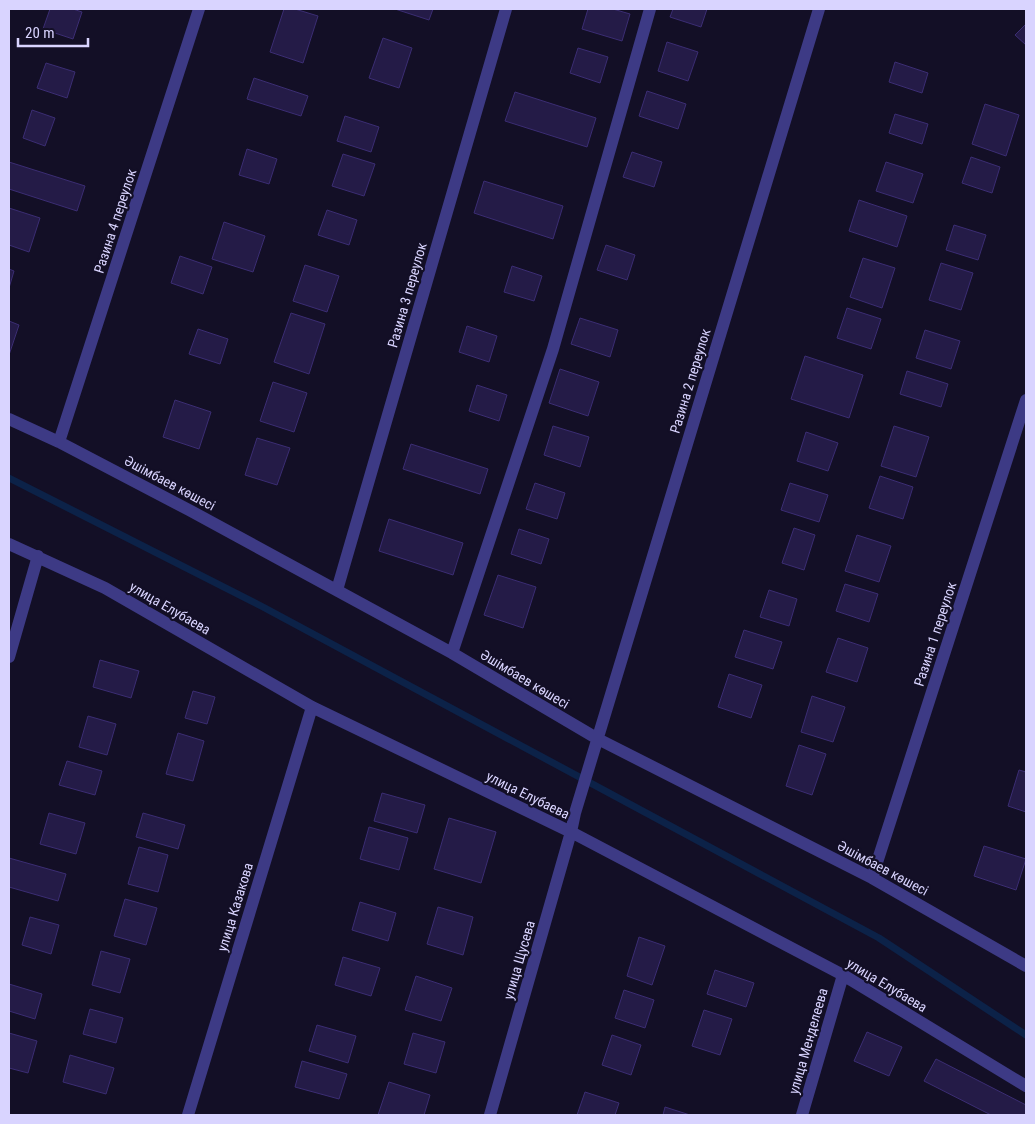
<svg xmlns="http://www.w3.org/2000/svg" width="1035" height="1124" viewBox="0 0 1035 1124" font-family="'Roboto Condensed',sans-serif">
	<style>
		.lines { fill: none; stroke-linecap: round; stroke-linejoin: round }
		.stream { stroke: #0c2248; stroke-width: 7 }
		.building { fill: #241b47; stroke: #3b2d73 }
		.minor { stroke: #3d3a85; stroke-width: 12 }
		.labels { text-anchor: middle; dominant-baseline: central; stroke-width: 4.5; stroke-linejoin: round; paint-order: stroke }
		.street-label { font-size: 14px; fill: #d9d4ff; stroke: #130f26 }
	</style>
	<rect width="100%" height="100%" fill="#130f26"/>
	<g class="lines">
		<path class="stream" d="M9,478L263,607L879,938L1026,1035"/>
	</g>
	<path class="building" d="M50,9H73L82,12L73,39L43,29Z
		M284,9H295L318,16L303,63L270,52Z
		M395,9H433L429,20Z
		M588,9H613L630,14L622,41L582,29Z
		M673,9H707L701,27L670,17Z
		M1026,24V45L1015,35Z
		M383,38L412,48L399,88L369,78Z
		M667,42L698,52L688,81L658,71Z
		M578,48L608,57L600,83L570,73Z
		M895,62L928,73L922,93L889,82Z
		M46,63L75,72L67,98L37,88Z
		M254,78L308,96L301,116L247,99Z
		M647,91L686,104L678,129L639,116Z
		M515,92L596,118L587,147L505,121Z
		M985,104L1019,115L1006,156L972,144Z
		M32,110L55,118L45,146L23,138Z
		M895,114L928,124L922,144L889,133Z
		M345,116L379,127L371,152L337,141Z
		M247,149L277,159L269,184L239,175Z
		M632,152L662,162L654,187L623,177Z
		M343,154L375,164L364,196L332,186Z
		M971,157L1000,167L992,193L962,183Z
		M9,162L85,186L77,211L9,189Z
		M886,162L923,174L913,203L876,191Z
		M484,181L563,206L553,239L474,213Z
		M859,200L907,216L897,247L849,231Z
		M9,208L40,218L29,252L9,245Z
		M327,210L357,220L349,245L318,235Z
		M224,222L265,236L253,272L212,259Z
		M954,225L986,235L978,260L946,250Z
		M606,245L635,255L627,280L597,270Z
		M180,256L212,267L203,294L171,283Z
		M863,258L895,268L882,308L850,297Z
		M941,263L973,273L961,310L929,300Z
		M305,265L339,276L327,312L293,301Z
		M512,266L542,276L534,301L504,292Z
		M9,269L14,271L9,288Z
		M847,308L881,319L871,349L837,338Z
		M291,313L325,324L309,374L274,362Z
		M580,318L618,330L610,357L571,344Z
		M9,321L19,325L9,355Z
		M467,326L497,336L489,362L459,352Z
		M198,329L228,339L220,364L189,354Z
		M925,330L960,341L951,369L916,358Z
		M805,356L863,375L849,418L791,399Z
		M560,369L599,382L588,416L549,403Z
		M907,371L948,384L941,407L900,394Z
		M273,382L307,393L294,432L260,421Z
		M477,385L507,395L499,421L469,411Z
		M175,400L211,412L199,449L163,437Z
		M553,426L589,437L580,467L544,455Z
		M894,426L929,437L916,477L881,466Z
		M806,432L838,443L828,471L797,461Z
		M257,438L290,448L277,485L245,475Z
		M411,444L488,469L480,494L403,469Z
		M880,476L913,487L903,519L869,508Z
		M535,483L565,493L557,519L526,509Z
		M790,483L828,495L819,522L781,510Z
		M389,519L463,543L453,575L379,551Z
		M794,528L815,535L804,570L782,563Z
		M519,529L549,539L541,564L511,554Z
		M857,535L891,546L879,582L845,571Z
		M498,575L536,587L523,628L484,615Z
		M845,584L878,594L869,622L836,611Z
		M769,590L797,599L789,626L760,617Z
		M744,630L782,642L773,669L735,657Z
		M838,638L868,648L857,682L826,672Z
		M100,660L139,671L131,698L93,687Z
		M729,674L762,685L751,718L718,707Z
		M193,691L215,697L207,724L185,718Z
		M812,696L845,707L833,742L801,732Z
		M88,716L116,724L107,755L79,747Z
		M178,733L204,741L193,781L166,774Z
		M799,745L826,754L812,795L786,786Z
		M67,761L102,771L95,795L59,785Z
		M1019,770L1026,772V812L1008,806Z
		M382,793L425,805L417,833L374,821Z
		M49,813L85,823L76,854L40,844Z
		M143,813L185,825L178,849L136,837Z
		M449,818L496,832L481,883L434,869Z
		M369,827L408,838L399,870L360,859Z
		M984,846L1026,859L1016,890L974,876Z
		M139,847L168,855L158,892L128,884Z
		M9,858L66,874L58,901L9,887Z
		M125,899L157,908L146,945L114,936Z
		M360,902L396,913L388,941L352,930Z
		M438,907L473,917L463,955L427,944Z
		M30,917L59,925L51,954L22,945Z
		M639,937L665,946L652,985L627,976Z
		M101,951L130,959L120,993L92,985Z
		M343,957L380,968L371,996L335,985Z
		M715,970L754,983L746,1007L707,994Z
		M416,976L452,988L441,1021L405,1010Z
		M9,984L42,994L35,1019L9,1011Z
		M624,990L654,1000L645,1028L615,1018Z
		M90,1009L123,1018L116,1043L83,1034Z
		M704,1010L732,1019L720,1055L692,1046Z
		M317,1025L356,1036L348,1063L309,1051Z
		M867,1032L902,1047L889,1076L854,1061Z
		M9,1033L37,1041L28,1073L9,1068Z
		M413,1033L445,1042L436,1073L404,1064Z
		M612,1035L641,1045L631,1075L602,1065Z
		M70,1055L114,1068L106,1094L63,1082Z
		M936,1059L1026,1105V1115H991L924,1081Z
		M302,1061L347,1074L339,1099L295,1087Z
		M389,1082L430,1095L424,1115H378Z
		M585,1092L619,1103L615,1115H577Z
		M665,1107L690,1115H663Z"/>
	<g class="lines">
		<path class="minor" d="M9,419L59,442L189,510L452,653L598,739L872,878L1026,966
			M59,442L199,9
			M9,544L105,588L312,707L571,832L843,975L1026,1086
			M337,590L506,9
			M452,653L553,349L650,9
			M9,657L38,556
			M872,878L1026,400
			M188,1115L312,707
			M490,1115L571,832L575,813L819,9
			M802,1115L843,975"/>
	</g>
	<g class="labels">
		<g class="street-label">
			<text transform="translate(115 221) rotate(-72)">Разина 4 переулок</text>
			<text transform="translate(407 295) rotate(-74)">Разина 3 переулок</text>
			<text transform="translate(690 381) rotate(-73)">Разина 2 переулок</text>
			<text transform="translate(170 483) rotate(28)">Әшімбаев көшесі</text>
			<text transform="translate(170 608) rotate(30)">улица Елубаева</text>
			<text transform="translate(935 634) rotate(-72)">Разина 1 переулок</text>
			<text transform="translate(525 679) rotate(31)">Әшімбаев көшесі</text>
			<text transform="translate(528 795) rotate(26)">улица Елубаева</text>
			<text transform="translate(883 868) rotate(28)">Әшімбаев көшесі</text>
			<text transform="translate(235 907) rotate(-73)">улица Казакова</text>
			<text transform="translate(519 960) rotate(-74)">улица Щусева</text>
			<text transform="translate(887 985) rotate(31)">улица Елубаева</text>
			<text transform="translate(808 1041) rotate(-74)">улица Менделеева</text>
		</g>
	</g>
	<rect width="1035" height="1124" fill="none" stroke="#d9d4ff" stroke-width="20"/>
	<path d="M18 38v8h70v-8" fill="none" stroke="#d9d4ff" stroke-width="2.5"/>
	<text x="25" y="38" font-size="15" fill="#d9d4ff" stroke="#130f26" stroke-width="4" paint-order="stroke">20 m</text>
</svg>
